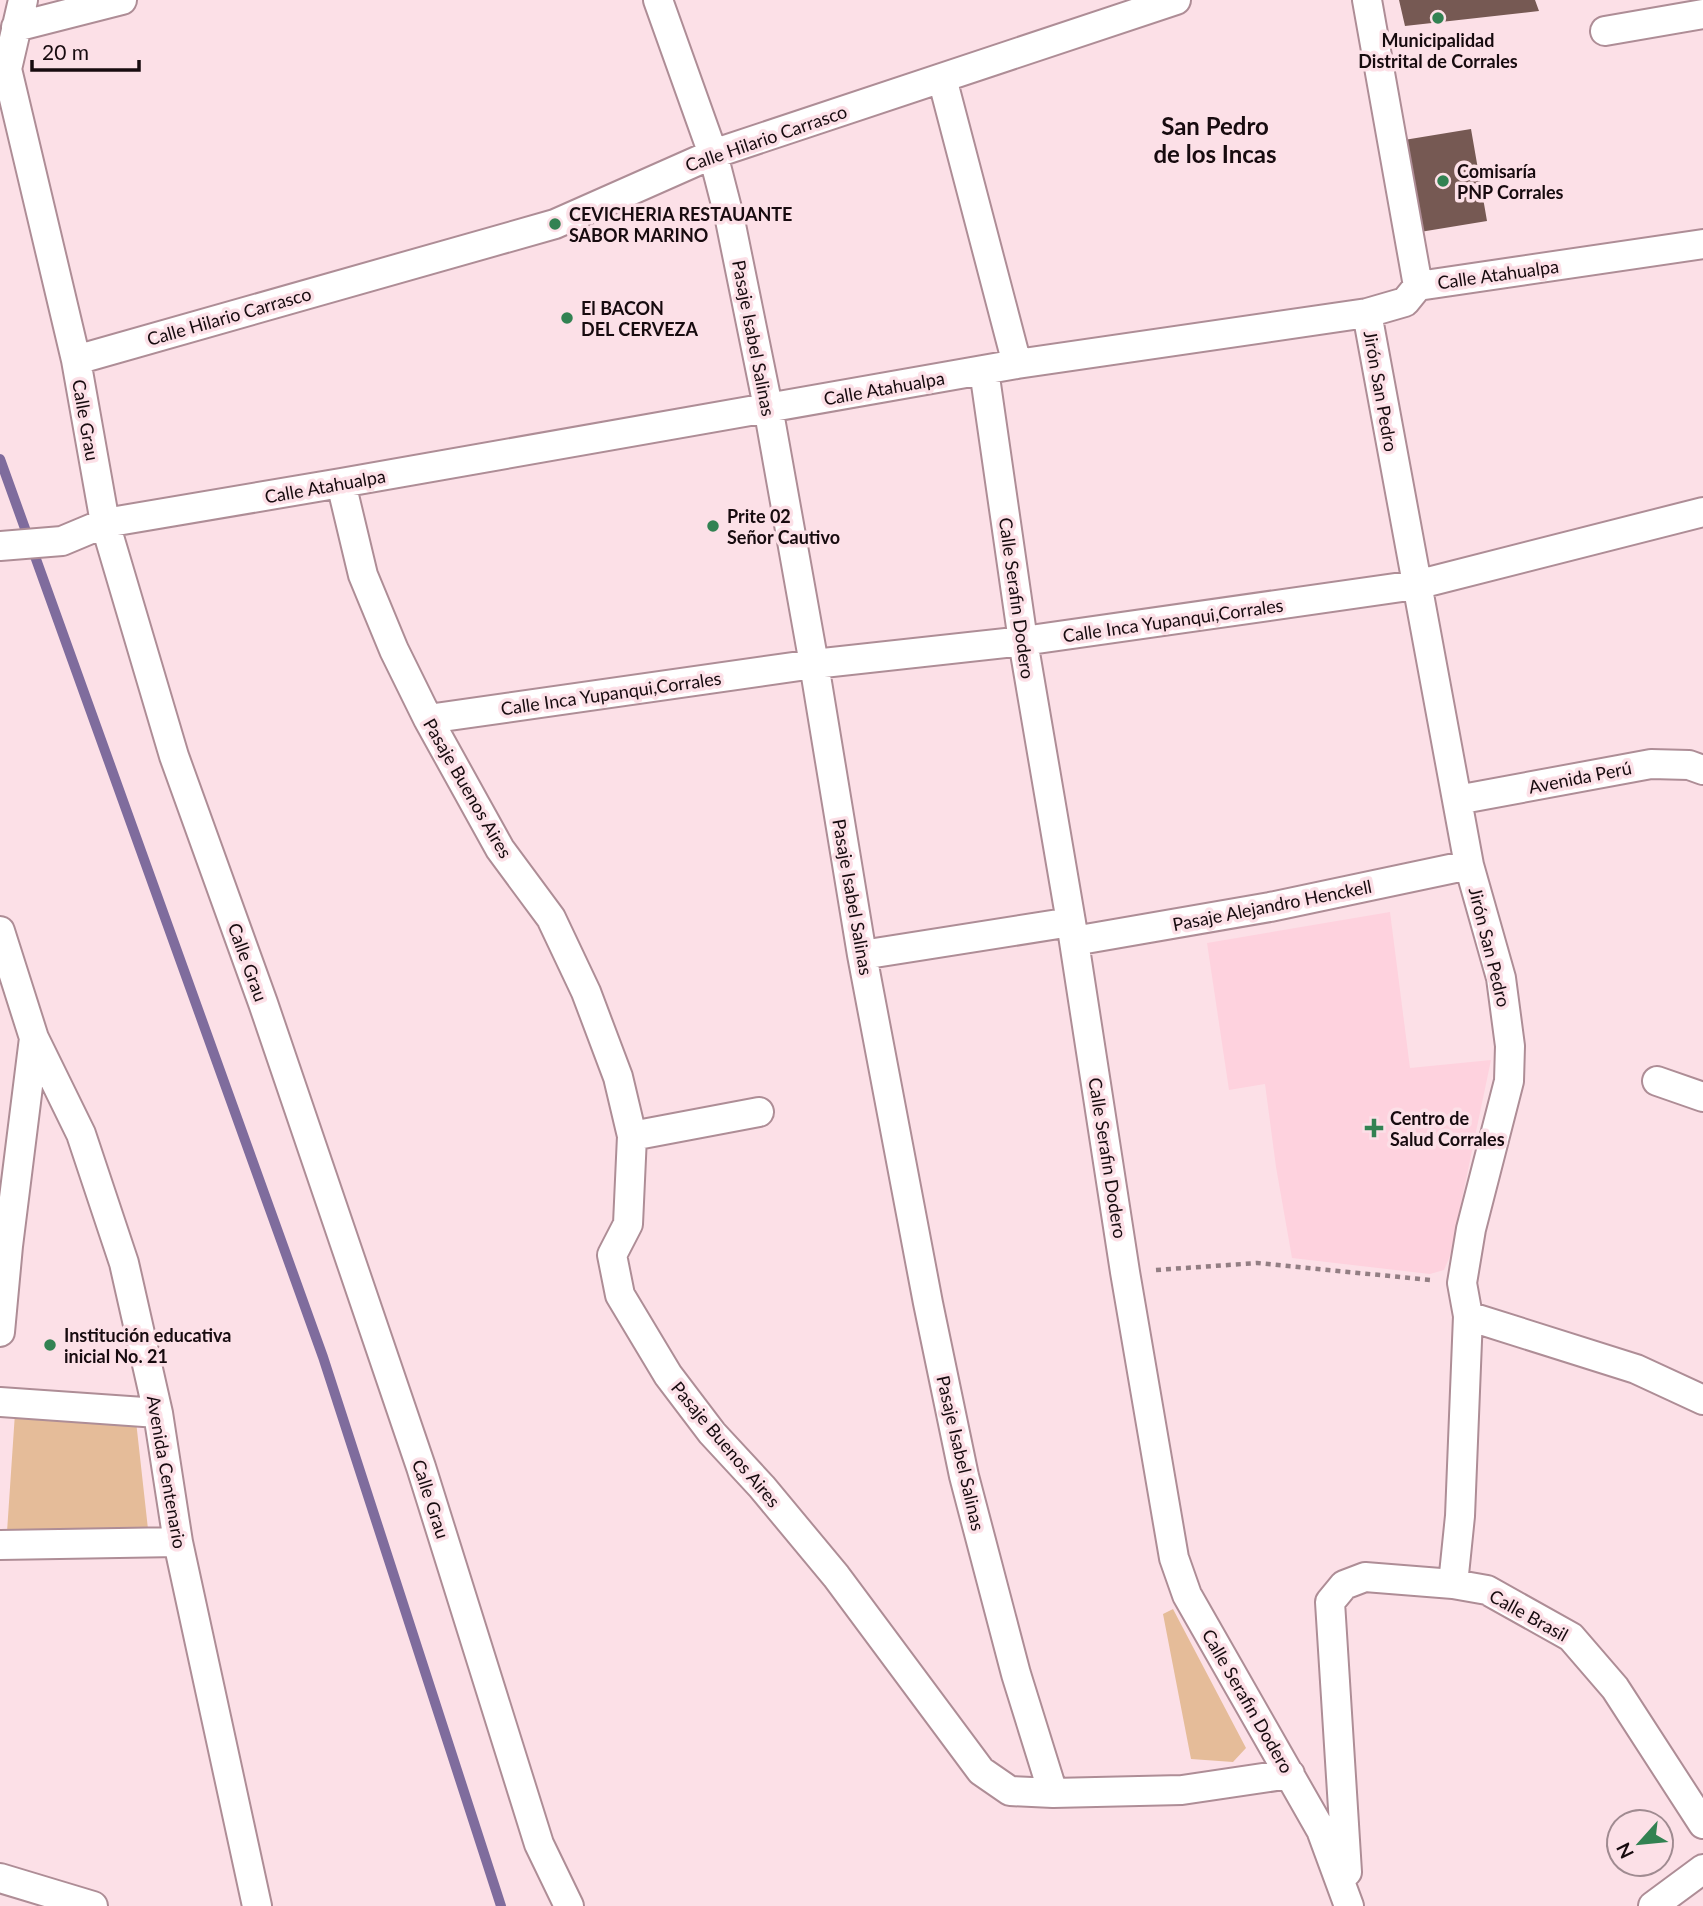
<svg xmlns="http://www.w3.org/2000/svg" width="1703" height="1906" viewBox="0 0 1703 1906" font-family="Lato,sans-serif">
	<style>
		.built { fill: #fed2de }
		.green { fill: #e5bc99 }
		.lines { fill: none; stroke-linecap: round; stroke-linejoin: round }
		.stream { stroke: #7f6c9d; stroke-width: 10 }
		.building { fill: #765953 }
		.minor-casing { stroke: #ae8d96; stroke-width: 32 }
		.path { stroke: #927e83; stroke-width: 4.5; stroke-dasharray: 5 5; stroke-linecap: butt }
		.minor { stroke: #fff; stroke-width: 28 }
		.poi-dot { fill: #328252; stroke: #fce0e7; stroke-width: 2.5 }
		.labels { text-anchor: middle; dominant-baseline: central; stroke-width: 7; stroke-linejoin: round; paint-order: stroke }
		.poi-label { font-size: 18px; font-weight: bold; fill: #170b0f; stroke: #fce0e7; text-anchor: start }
		.street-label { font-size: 18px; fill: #170b0f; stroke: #fce0e7 }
		.district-label { font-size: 24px; font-weight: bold; fill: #170b0f; stroke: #fce0e7 }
	</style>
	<rect width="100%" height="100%" fill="#fce0e7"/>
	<path class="built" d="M1390,912L1410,1068L1491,1060L1450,1256L1444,1270L1430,1274L1292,1258L1276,1167L1265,1084L1229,1090L1207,943Z"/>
	<path class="green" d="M15,1413L136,1421L148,1529L7,1532Z
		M1173,1609L1246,1748L1233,1762L1191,1759L1163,1614Z"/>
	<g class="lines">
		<path class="stream" d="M0,459L323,1357L501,1906"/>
	</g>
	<path class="building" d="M1399,0H1535L1539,11L1405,26Z
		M1471,129L1487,221L1414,233L1398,141Z"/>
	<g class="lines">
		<g class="minor-casing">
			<path id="minor" d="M23,0L7,69L76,360L105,523L174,756L263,1003L421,1467L539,1844L569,1906
				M658,0L713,154L730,220L768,407L814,664L862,955L928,1303L964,1476L1016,1674L1053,1793
				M1367,0L1418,286
				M16,27L122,0
				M1605,31L1703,14
				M942,78L1017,364
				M1367,313L1469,865L1501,978L1510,1046L1509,1081L1471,1229L1462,1283L1468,1316L1460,1516L1453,1584
				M76,360L555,224L713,154L1176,0
				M984,370L1023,641L1071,922L1125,1272L1174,1558L1187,1595L1321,1830L1349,1906
				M341,483L363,575L394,650L428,719L500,849L551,918L586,992L618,1077L632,1136L628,1224L612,1255L620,1295L668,1375L712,1433L762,1487L836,1576L981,1771L1010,1791L1053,1793L1182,1790L1290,1774
				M0,546L62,541L105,523L341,483L1017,364L1367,313L1405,302L1418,286L1703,244
				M428,719L814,664L1023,641L1416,585L1703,512
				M1457,800L1651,764L1689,765L1703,770
				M0,931L34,1038L81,1134L124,1263L158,1413L178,1542L257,1906
				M1074,941L1270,907L1469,865
				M862,955L1071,922
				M1657,1081L1703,1097
				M632,1136L759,1112
				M1468,1316L1636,1369L1703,1400
				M0,1332L8,1246L34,1038
				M0,1402L158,1413
				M0,1545L178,1542
				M1347,1872L1330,1602L1344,1585L1365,1577L1453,1584L1487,1590L1571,1637L1615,1688L1703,1824
				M0,1878L93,1906
				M1653,1906L1703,1869"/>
		</g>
		<path class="path" d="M1156,1270L1257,1263L1430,1280"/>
		<use href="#minor" class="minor"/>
	</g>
	<g class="poi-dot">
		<circle cx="1438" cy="18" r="7"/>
		<circle cx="1443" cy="181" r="7"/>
		<circle cx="555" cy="224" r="7"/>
		<circle cx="567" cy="318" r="7"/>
		<circle cx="713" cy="526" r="7"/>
		<path d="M1370.5 1117.5h7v7h7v7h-7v7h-7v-7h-7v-7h7z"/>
		<circle cx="50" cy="1345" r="7"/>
	</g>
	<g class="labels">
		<g class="poi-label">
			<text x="1438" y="40" text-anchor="middle">Municipalidad<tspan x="1438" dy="21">Distrital de Corrales</tspan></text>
			<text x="1457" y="171">Comisaría<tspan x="1457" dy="21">PNP Corrales</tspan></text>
			<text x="569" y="214">CEVICHERIA RESTAUANTE<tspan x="569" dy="21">SABOR MARINO</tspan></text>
			<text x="581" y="308">El BACON<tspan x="581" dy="21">DEL CERVEZA</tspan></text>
			<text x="727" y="516">Prite 02<tspan x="727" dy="21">Señor Cautivo</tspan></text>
			<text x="1390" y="1118">Centro de<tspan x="1390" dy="21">Salud Corrales</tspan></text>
			<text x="64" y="1335">Institución educativa<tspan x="64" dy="21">inicial No. 21</tspan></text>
		</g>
		<g class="street-label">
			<text transform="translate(766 138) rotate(-19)">Calle Hilario Carrasco</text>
			<text transform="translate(1498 274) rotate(-8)">Calle Atahualpa</text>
			<text transform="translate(229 316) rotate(-16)">Calle Hilario Carrasco</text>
			<text transform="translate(754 338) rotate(79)">Pasaje Isabel Salinas</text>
			<text transform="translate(884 388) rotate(-10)">Calle Atahualpa</text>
			<text transform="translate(1381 391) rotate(80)">Jirón San Pedro</text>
			<text transform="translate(86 420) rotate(80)">Calle Grau</text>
			<text transform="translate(325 486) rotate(-10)">Calle Atahualpa</text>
			<text transform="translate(1017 598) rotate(82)">Calle Serafin Dodero</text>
			<text transform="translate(1173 620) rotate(-8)">Calle Inca Yupanqui,Corrales</text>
			<text transform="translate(611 693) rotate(-8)">Calle Inca Yupanqui,Corrales</text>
			<text transform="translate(1580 777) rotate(-11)">Avenida Perú</text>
			<text transform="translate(468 788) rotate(60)">Pasaje Buenos Aires</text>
			<text transform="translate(853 897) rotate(80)">Pasaje Isabel Salinas</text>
			<text transform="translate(1272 905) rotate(-11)">Pasaje Alejandro Henckell</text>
			<text transform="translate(1490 947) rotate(76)">Jirón San Pedro</text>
			<text transform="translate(248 962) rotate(70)">Calle Grau</text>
			<text transform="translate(1108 1158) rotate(81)">Calle Serafin Dodero</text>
			<text transform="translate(726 1444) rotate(50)">Pasaje Buenos Aires</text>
			<text transform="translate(961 1453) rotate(77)">Pasaje Isabel Salinas</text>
			<text transform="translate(167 1472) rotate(80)">Avenida Centenario</text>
			<text transform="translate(431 1499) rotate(72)">Calle Grau</text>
			<text transform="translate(1529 1615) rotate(29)">Calle Brasil</text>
			<text transform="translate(1248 1701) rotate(60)">Calle Serafin Dodero</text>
		</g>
		<g class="district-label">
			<text x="1215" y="125">San Pedro<tspan x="1215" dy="28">de los Incas</tspan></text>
		</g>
	</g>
	<g transform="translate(1640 1843) rotate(243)"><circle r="33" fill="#fce0e7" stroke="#a08b91" stroke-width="2"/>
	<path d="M0-5L12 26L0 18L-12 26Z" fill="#328252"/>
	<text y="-10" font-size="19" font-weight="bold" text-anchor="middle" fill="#170b0f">N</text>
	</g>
	<path d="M32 60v10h107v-10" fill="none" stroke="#170b0f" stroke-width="3.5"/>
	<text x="42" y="60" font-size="21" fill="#170b0f" stroke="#fce0e7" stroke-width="5" paint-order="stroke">20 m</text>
</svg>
